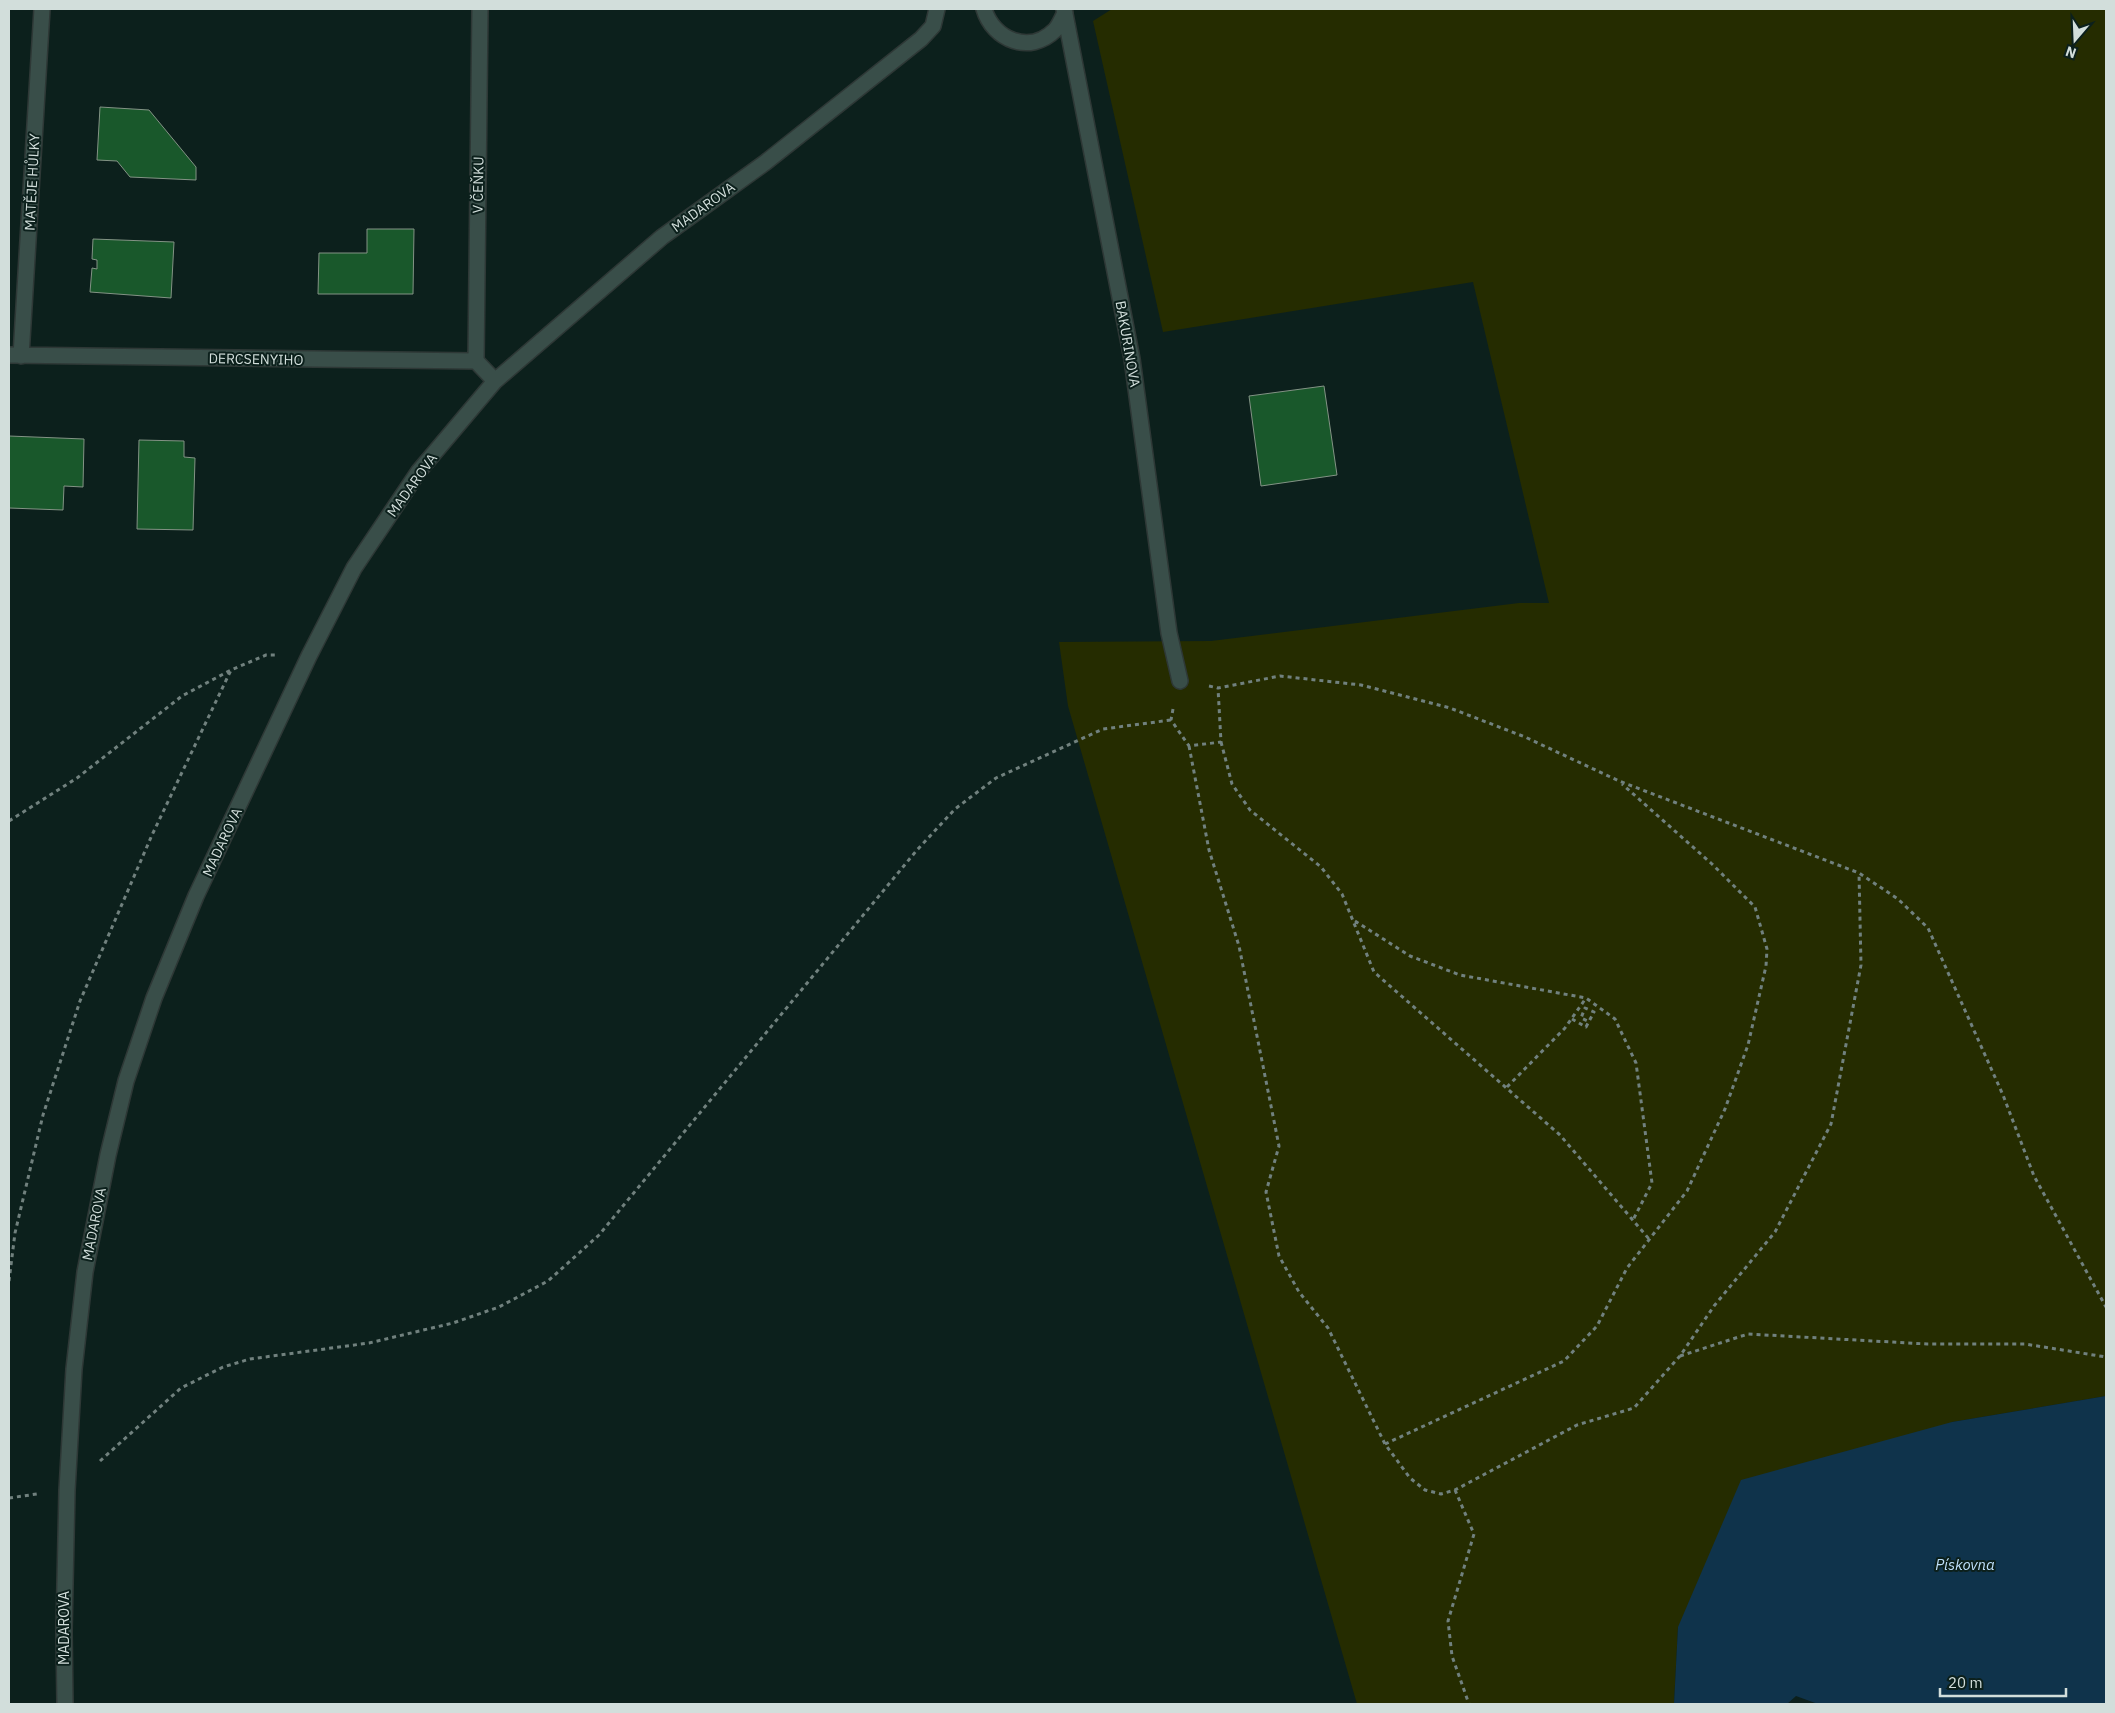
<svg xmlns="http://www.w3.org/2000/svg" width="2115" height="1713" viewBox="0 0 2115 1713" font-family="'IBM Plex Sans',sans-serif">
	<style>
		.green { fill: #252c00 }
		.water { fill: #0f334b }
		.building { fill: #19582b; stroke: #839385 }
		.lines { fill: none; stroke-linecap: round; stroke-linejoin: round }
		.minor-casing { stroke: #2e3836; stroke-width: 18 }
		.path { stroke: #71817e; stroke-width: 3; stroke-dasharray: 4 4; stroke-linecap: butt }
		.minor { stroke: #394e49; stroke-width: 15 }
		.labels { text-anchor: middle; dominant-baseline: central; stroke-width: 4; stroke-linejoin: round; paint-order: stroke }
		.street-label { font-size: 14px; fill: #d2dedb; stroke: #0c201c }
		.water-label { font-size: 15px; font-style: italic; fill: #bedffa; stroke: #0c201c }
	</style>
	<rect width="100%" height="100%" fill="#0c201c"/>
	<path class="green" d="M1112,9H2106V1396L1952,1422L1678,1627L1674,1704H1357L1068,706L1059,642L1211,641L1519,603H1549L1473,282L1163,332L1093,21Z"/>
	<path class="water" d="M2106,1396V1704H1818L1796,1696L1787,1704H1674L1678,1627L1741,1480L1952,1422Z"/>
	<path class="building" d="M100,107L149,110L196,167V180L130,177L117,161L97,160Z
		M367,229H414L413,294H318L319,253H367Z
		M93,239L174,242L171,298L90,292L92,268L97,269V260L92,259Z
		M1324,386L1337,475L1261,486L1249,396Z
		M9,436L84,439L83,487L64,486L63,510L9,508Z
		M139,440L184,441V457L195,458L193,530L137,529Z"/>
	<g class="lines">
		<g class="minor-casing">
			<path id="minor" d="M984,9C993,40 1030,55 1055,30C1059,26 1062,18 1065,13
				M1064,9L1132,359L1169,633L1180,681
				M9,355L476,361L495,381
				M21,356L42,9
				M476,361L480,9
				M65,1704L64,1631L67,1490L74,1369L85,1272L108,1155L126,1081L154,998L196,896L309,656L354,568L419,471L495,381L662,237L766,162L921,39L933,26L937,9"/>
		</g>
		<path class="path" d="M1209,686L1218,688L1280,676L1361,685L1450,708L1525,737L1619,781L1859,873L1898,899L1928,928L2003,1095L2034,1176L2106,1307
			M1173,709L1171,720L1189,746L1221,742L1218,688
			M1221,742L1232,784L1250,810L1321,867L1342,894L1374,972L1560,1135L1649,1239
			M1189,746L1209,850L1239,946L1279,1146L1266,1192L1279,1256L1299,1292L1328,1328L1385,1444L1410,1478L1425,1490L1441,1494L1455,1490L1577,1425L1634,1408L1680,1356L1714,1306L1775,1232L1831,1124L1861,965L1859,873
			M9,821L77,778L182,696L231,670L266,655H276
			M1355,921L1410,956L1460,975L1586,998L1615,1019L1636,1063L1652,1183L1633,1220
			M1572,1019L1586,1027L1594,1012L1585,1008L1581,1018L1590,1022
			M1507,1087L1565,1028L1586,998
			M9,1281L15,1233L43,1115L80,1001L152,835L231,670
			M1680,1356L1748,1334L1927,1344H2025L2106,1357
			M1385,1444L1564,1361L1597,1326L1627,1268L1687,1191L1725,1109L1748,1045L1766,966L1767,949L1755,907L1712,864L1622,784
			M100,1461L181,1388L223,1367L250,1359L369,1343L453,1323L499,1307L548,1281L599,1235L917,850L955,809L996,778L1103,729L1171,720
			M1455,1490L1474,1534L1448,1621L1452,1656L1469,1704
			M9,1498L37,1494"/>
		<use href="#minor" class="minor"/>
	</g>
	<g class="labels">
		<g class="street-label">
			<text transform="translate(32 182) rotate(-87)">MATĚJE HŮLKY</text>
			<text transform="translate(478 185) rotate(-89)">V ČEŇKU</text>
			<text transform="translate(703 207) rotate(-36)">MADAROVA</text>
			<text transform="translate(1128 344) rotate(80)">BAKURINOVA</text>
			<text transform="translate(256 359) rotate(1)">DERCSENYIHO</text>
			<text transform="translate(412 485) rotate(-54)">MADAROVA</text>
			<text transform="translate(222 842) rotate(-65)">MADAROVA</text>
			<text transform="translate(94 1224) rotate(-79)">MADAROVA</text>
			<text transform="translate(64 1628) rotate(-90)">MADAROVA</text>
		</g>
		<g class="water-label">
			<text x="1965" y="1564">Pískovna</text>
		</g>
	</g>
	<rect width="2115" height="1713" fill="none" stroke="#d2dedb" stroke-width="20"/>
	<g transform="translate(2075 40) rotate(199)" stroke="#0c201c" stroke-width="4" paint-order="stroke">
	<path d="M0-4L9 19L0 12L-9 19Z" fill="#d2dedb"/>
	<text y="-8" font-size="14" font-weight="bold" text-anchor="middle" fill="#d2dedb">N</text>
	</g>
	<path d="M1940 1688v8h126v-8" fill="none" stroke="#d2dedb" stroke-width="2.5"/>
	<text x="1948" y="1688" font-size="15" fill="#d2dedb" stroke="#0c201c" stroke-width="4" paint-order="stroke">20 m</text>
</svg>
